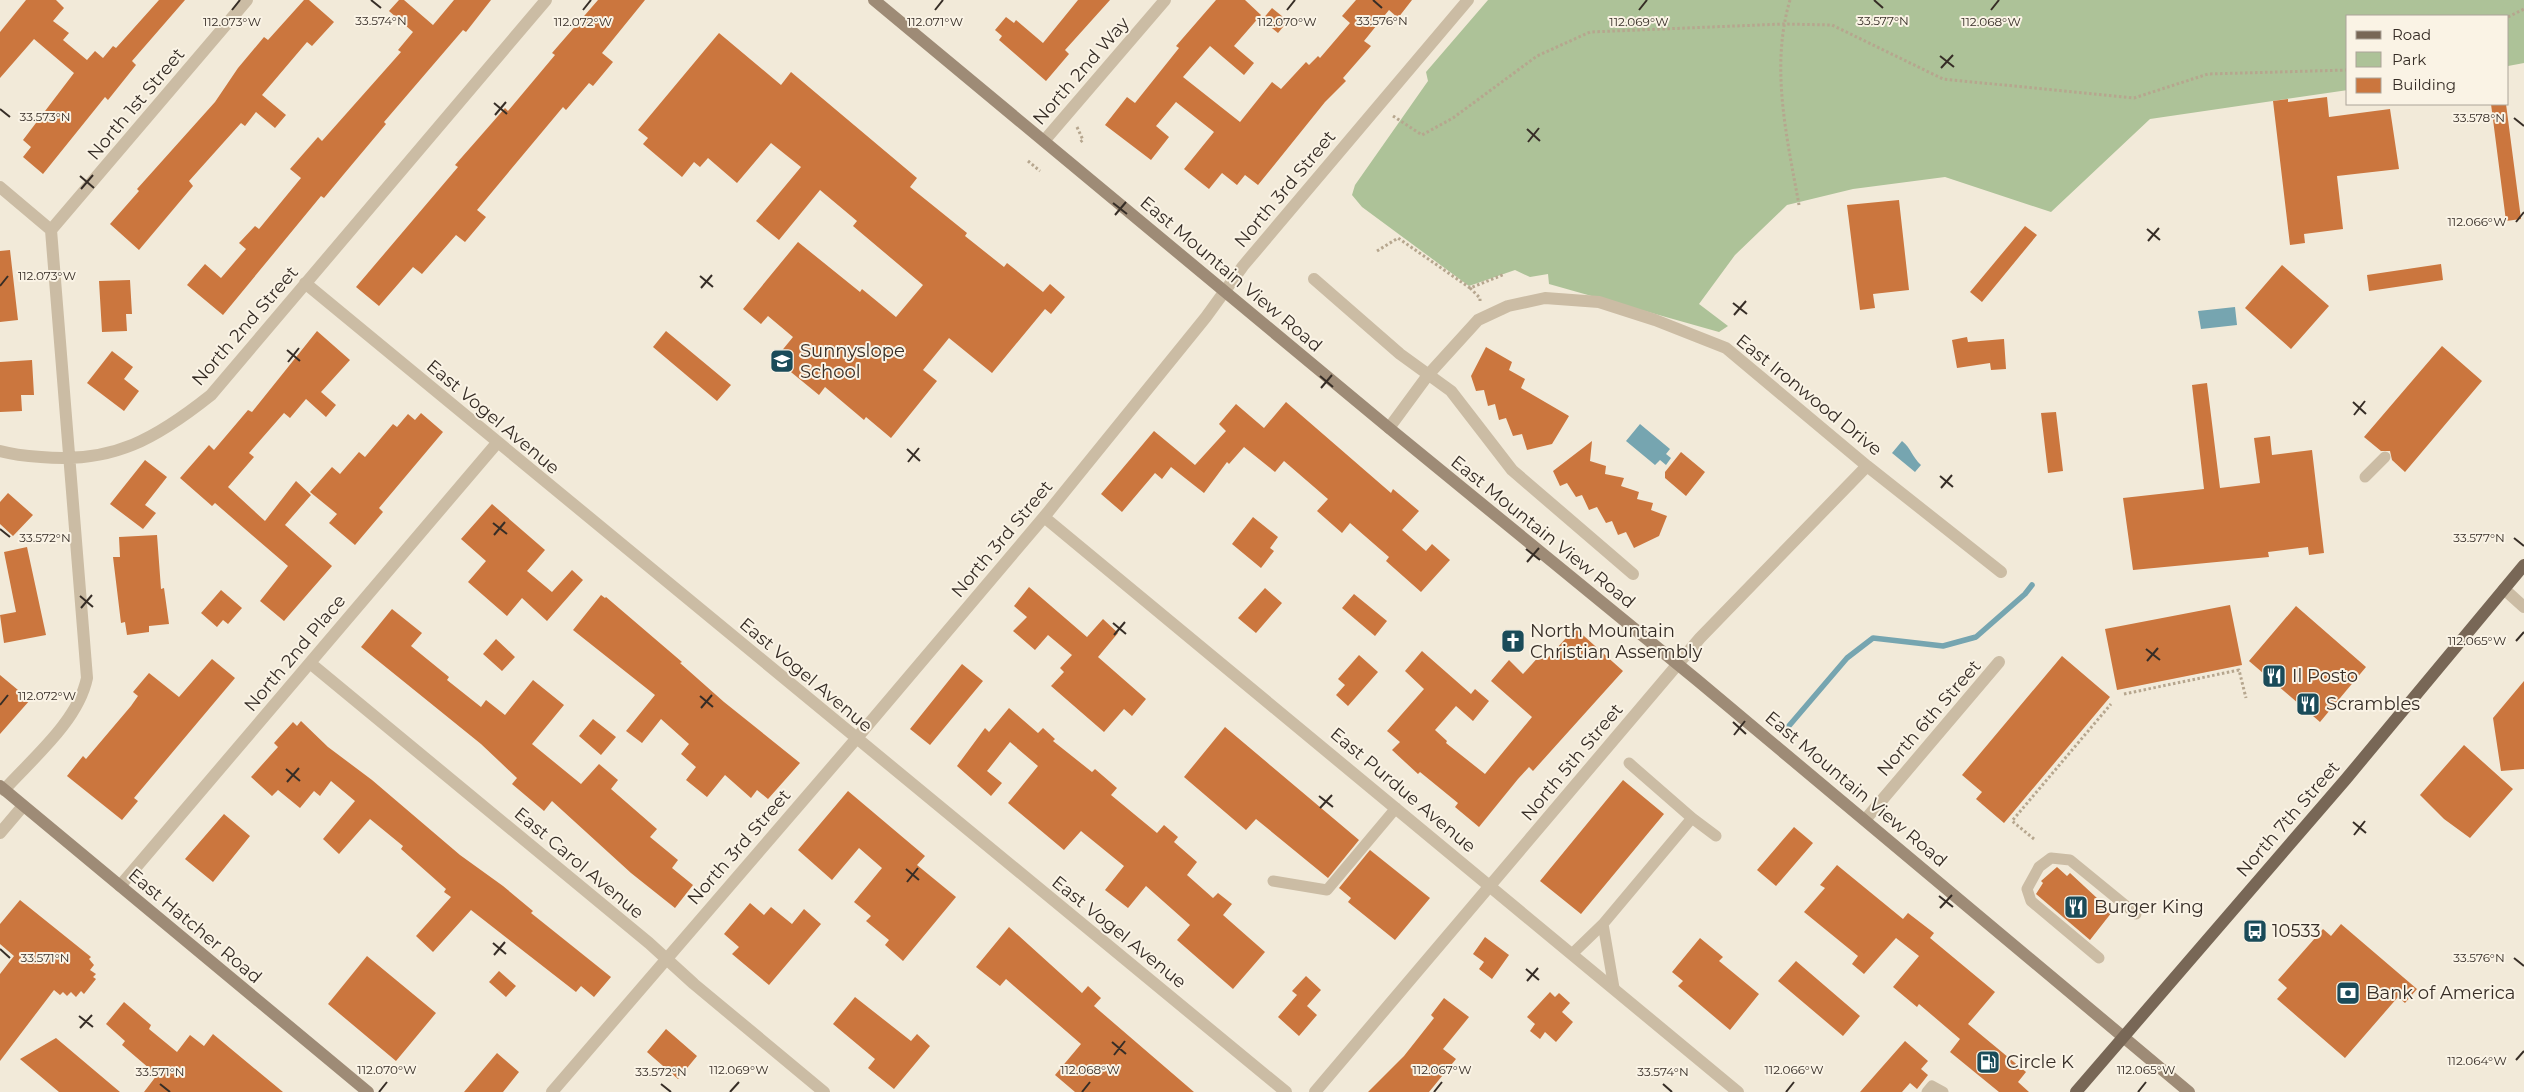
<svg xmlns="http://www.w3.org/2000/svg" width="2524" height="1092" viewBox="0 0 2524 1092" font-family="Montserrat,sans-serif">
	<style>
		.green { fill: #adc298 }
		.water { fill: #76a5b0 }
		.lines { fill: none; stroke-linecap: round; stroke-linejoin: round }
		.stream { stroke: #76a5b0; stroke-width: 5.5 }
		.building { fill: #cb763e }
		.path { stroke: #b6a68e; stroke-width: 3; stroke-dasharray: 2.5 2.5; stroke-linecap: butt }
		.lane { stroke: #cbbca4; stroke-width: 11 }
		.street { stroke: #cbbca4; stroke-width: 12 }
		.secondary { stroke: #9e8b76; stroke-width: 12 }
		.primary { stroke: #786756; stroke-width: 12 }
		.ticks { fill: none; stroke: #362d26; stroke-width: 2 }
		.labels { text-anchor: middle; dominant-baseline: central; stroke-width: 4; stroke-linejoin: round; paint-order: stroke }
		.street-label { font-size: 18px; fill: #362d26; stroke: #faf3e5 }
		.poi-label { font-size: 18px; fill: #362d26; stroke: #faf3e5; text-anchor: start }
		.ticks-label { font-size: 12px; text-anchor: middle; fill: #362d26; stroke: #faf3e5; stroke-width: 4; stroke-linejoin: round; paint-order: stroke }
	</style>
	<rect width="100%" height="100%" fill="#f2ead9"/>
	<path class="green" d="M1488,0H2524V63L2508,66V16H2348V90L2150,119L2051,212L1945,177L1853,189L1787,205L1735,255L1699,304L1728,326L1719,332L1549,284L1548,274L1530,277L1515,270L1469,286L1362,207L1352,195L1355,185L1428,81L1426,72Z"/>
	<path class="water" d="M2235,307L2237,325L2201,329L2198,311Z
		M1640,424L1670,449L1666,454L1671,458L1666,465L1660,460L1655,465L1626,441Z
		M1902,441C1911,448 1912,457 1921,465L1915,472L1892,453Z"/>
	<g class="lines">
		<path class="stream" d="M1788,727L1847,658L1873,638L1943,646L1976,637L2025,594L2032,585"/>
	</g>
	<path class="building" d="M26,0H56L64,8L53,21L69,33L63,40L87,60L95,51L103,58L113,46L116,48L159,0H185L132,61L136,65L108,100L105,97L43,174L23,157L31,147L23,140L74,73L34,39L0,78V32Z
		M304,0H309L334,22L312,46L307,42L262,95L286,115L275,128L256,112L245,126L241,123L189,181L193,186L139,250L110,224L139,191L137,189L215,102L238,68L264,37L268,40Z
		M399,0H404L433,25L454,0H491L466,32L463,30L384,122L386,124L344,174L324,198L321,196L223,315L187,285L205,264L221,278L246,249L239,243L255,226L259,229L301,178L290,169L318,137L322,141L401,52L398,50L413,32L389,11Z
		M598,0H645L602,53L613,62L593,86L589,83L566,110L563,107L477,210L486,217L465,242L456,235L422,274L413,267L379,306L356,287L458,167L455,165L477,140L505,108L508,111L555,55L552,53Z
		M1078,0H1110L1065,50L1069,54L1046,81L999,40L1002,36L995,30L1006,17L1014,23L1016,20L1043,43Z
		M1216,0H1245L1261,15L1234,46L1254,63L1244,75L1210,46L1183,77L1240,122L1272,82L1281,89L1306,62L1309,65L1318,56L1320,58L1350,23L1342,16L1356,0H1412L1398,18L1389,10L1364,41L1371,46L1343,78L1346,81L1325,102L1258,185L1245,175L1237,185L1222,173L1209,189L1184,169L1214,132L1176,102L1156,126L1169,137L1151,160L1105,125L1127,97L1135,103L1179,48L1176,46Z
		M1272,8L1288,21L1278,33L1262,20Z
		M719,33L781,85L791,72L917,178L910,187L967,233L965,236L1004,267L1007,263L1043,292L1050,284L1065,297L1051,314L1045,309L992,373L949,338L923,370L937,381L891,438L866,417L864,420L825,387L819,395L775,359L793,337L768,316L761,324L743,309L798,242L860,292L862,289L896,317L923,285L853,226L857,221L820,190L779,240L756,221L801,167L771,143L737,183L708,158L700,167L694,162L682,177L643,144L648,138L638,130Z
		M2327,97L2329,117L2390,109L2399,169L2337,176L2343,229L2304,234L2305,243L2290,245L2273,101L2288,99V102Z
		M2491,104H2506L2521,219L2506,221Z
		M1899,200L1909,290L1873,294L1875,308L1860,310L1847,205Z
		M2025,226L2037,235L1982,302L1970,292Z
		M10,250L18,320L0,322V251Z
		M2441,264L2443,280L2369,291L2367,275Z
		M2282,265L2329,306L2291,349L2245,308Z
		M130,280L132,314H126L127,331L102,332L99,281Z
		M317,331L350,360L321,392L336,405L326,417L306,399L290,418L284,413L249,453L254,457L228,487L265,521L296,481L311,495L285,525L332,566L284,621L260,601L288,566L215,503L212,506L180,478L209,445L214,450L248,410L252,412Z
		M666,331L731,385L717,401L653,347Z
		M1967,337L1968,342L2004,339L2006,369L1991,370L1990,363L1957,368L1952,340Z
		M2442,346L2482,381L2405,472L2392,460L2390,451H2381L2364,437Z
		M1486,347L1512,362L1509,370L1525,379L1521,388L1569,416L1552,444L1527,450L1522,434L1513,436L1506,418L1499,420L1495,404L1488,406L1484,390L1476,391L1471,376Z
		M112,351L133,367L124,379L139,391L124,411L87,383Z
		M32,360L34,395H21L22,411L0,412V362Z
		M2207,383L2220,488L2260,483L2254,438L2270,436L2272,455L2312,450L2324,553L2309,555L2308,547L2268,552L2269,557L2133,570L2123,498L2204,489L2192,385Z
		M1286,402L1391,493L1393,489L1419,511L1402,530L1426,551L1432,544L1450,560L1421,592L1386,561L1389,557L1350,523L1342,533L1317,511L1328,499L1284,461L1275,472L1244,447L1229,464L1227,462L1204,493L1171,467L1162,479L1155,473L1122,512L1101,494L1154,431L1195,465L1226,431L1219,424L1236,404L1264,428Z
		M2056,412L2063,471L2048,473L2041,413Z
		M421,413L443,432L379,508L383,512L355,545L329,523L337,514L310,492L332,467L340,474L359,452L365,457L393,424L397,427L408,414L415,420Z
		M1592,441L1590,461L1606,466L1605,474L1624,478L1621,486L1639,492L1637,499L1653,503L1651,510L1667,516L1659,536L1634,548L1626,532L1618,535L1612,521L1606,523L1597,507L1589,510L1582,495L1576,497L1567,483L1560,486L1553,471Z
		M1681,452L1705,472L1686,496L1665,478V472Z
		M145,460L167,477L145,505L156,513L143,529L110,504Z
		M8,493L33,515L13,536L0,524V502Z
		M492,504L545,550L527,571L552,592L572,570L583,580L547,621L522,598L507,616L468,582L486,561L461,539Z
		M1253,517L1278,537L1270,548L1274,551L1261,568L1232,544Z
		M157,535L161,589L164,588L169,624L149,626V632L127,635L125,622L121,623L113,557H120L119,537Z
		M27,547L46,635L4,643L0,615L16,612L4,552Z
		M1029,587L1087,637L1103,619L1118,633L1098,657L1146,699L1132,716L1124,709L1104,732L1051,686L1064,672L1060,668L1072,655L1048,635L1035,650L1013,631L1027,617L1014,606Z
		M1265,588L1282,603L1256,633L1238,618Z
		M221,590L242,608L228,624L223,620L217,627L201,613Z
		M1354,594L1387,621L1375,636L1342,608Z
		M601,595L605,598L606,597L682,662L680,663L724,702L800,763L768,799L757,790L751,798L725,775L707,797L686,780L696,767L681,754L689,744L661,719L642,743L626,731L655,695L573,630Z
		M2230,605L2242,665L2117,690L2105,629Z
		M2296,606L2366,667L2320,722L2249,661Z
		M392,609L422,633L411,646L449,677L447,680L481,707L486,700L505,715L533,680L564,705L532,744L581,784L599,764L618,780L611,789L657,829L650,837L678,860L672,868L693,885L675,908L631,873L552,801L544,811L512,784L517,778L481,744L361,647Z
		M1575,628L1623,671L1533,771L1529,767L1518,779L1479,827L1455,807L1458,803L1420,772L1418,774L1392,750L1400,742L1387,731L1424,689L1405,671L1422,651L1471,694L1475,689L1489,701L1473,721L1456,706L1435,730L1447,741L1446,743L1485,774L1532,717L1491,681L1509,660L1523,674L1541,654L1547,659Z
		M496,639L515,657L502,671L483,654Z
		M1359,655L1378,672L1348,706L1336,695L1345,685L1338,679Z
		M2062,656L2110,697L2004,823L1976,799L1982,792L1962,775Z
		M212,659L235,678L134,798L138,801L122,820L67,776L83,756L86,759L131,706L138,696L133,692L149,673L179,697Z
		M962,664L983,681L930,745L910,729Z
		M0,675L30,700L0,734Z
		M2524,681V769L2501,771L2493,718Z
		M1009,708L1038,733L1043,728L1055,739L1053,741L1092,772L1095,769L1117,788L1111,795L1157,833L1164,825L1178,837L1174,842L1197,862L1187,875L1213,898L1218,893L1232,904L1223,915L1265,952L1233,989L1177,940L1190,925L1146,886L1128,908L1105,890L1124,866L1081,831L1064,850L1008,803L1038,766L1010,742L987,771L1002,783L991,796L957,766L985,728L989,732Z
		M593,719L616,737L601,755L579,736Z
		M301,721L328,747L372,780L460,855L503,886L533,911L531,913L611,977L594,997L581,986L576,992L471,910L433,952L416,936L451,897L444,892L446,889L401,849L403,846L370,819L339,854L323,839L355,801L331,781L320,796L314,791L300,808L278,790L272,796L251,777L278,747L274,743L293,722L297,726Z
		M1225,727L1359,840L1328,878L1256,819L1246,830L1184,777Z
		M2464,745L2513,789L2470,838L2444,819L2420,795Z
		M1623,780L1664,814L1581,914L1540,881Z
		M848,791L925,856L917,865L956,897L903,961L885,945L889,940L866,921L871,916L854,902L882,868L859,848L832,880L798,850Z
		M224,814L250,836L213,882L185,859Z
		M1794,827L1813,843L1776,886L1757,870Z
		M1370,850L1430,898L1395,940L1348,902L1351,898L1339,888Z
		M1837,865L1903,919L1908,913L1934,933L1930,938L1995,992L1968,1024L2026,1072L2018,1082L2029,1092H1999L1950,1052L1960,1039L1919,1004L1917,1007L1893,987L1919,956L1896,938L1864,974L1852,964L1858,956L1804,912L1825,888L1820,885Z
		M2057,867L2067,876L2070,873L2112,912L2090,940L2036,894L2043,883L2041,881Z
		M20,900L91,957L89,959L94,965L90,970L96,974L93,977L96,979L84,994L81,991L76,997L71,992L67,996L63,992L60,995L54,990L0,1061V974L14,956L0,944V924Z
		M750,903L764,915L771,907L792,924L804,909L821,924L769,985L732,954L739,947L724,934Z
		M2341,924L2417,989L2405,1003L2398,997L2345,1058L2277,999L2287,988L2278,980L2323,929L2331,936Z
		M1009,927L1082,993L1088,986L1101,998L1094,1006L1194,1092H1075L1055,1075L1081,1044L1006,979L1000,986L976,967Z
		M1485,937L1509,955L1492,979L1479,969L1484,962L1473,954Z
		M1700,938L1723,957L1719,961L1759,994L1730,1030L1678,986L1683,981L1672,972Z
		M367,956L436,1013L396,1061L328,1004Z
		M1796,961L1860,1016L1843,1036L1778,981Z
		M499,971L516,986L506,997L489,982Z
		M1306,976L1321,990L1307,1006L1317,1015L1299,1036L1278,1017L1297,995L1292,991Z
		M1550,992L1555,997L1559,993L1570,1003L1562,1012L1573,1022L1556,1042L1545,1032L1540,1039L1530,1031L1535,1024L1527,1017Z
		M855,997L911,1041L917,1034L930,1046L894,1089L868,1068L875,1059L833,1024Z
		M1444,998L1469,1017L1443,1049L1456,1059L1429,1092H1368L1404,1056L1434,1018L1431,1015Z
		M124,1002L151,1025L149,1029L177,1052L190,1035L204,1046L213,1034L283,1092H144L157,1075L122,1045L125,1041L106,1024Z
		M666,1029L697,1056L678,1079L647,1052Z
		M56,1038L120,1092H59L20,1059Z
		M1905,1041L1928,1061L1921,1069L1928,1075L1917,1089L1910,1083L1902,1092H1860Z
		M497,1053L519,1072L503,1092H464Z"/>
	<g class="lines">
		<path class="path" d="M1790,0C1770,67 1787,138 1799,205
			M2508,17L2524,9
			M1393,116L1422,135L1453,118L1537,56L1590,32L1783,24L1832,25L1943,79L2134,98L2208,74L2348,70
			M1077,127L1083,140L1079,143
			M1028,161L1040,171
			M1377,251L1398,238L1470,288L1505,274
			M1470,288L1480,298V301
			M2124,694L2239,670L2246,698
			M2034,839L2012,821L2111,704"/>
		<path class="lane" d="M2365,477L2385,457
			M1629,763L1692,818
			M1273,881L1327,890L1396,808
			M1603,924L1614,988
			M1572,954L1603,924L1692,818L1716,836
			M2099,958L2031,901L2027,889L2039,867L2051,858L2070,860L2136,914
			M1927,1092L1932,1086L1943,1092"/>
		<path class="street" d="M1044,141L1165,0
			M0,187L51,230L87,678C78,721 33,758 4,790
			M51,230L247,0
			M1314,279L1400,354L1451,391L1512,470L1633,574
			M305,283L1286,1092
			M1389,428L1428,375L1478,320L1508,306L1545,298L1599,302L1655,320L1726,348L1867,466L2001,572
			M0,451C14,455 27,456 41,457C113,464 157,438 211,395L546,0
			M1044,517L1738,1092
			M2504,589L2524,607
			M310,663L649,943L694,984L824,1092
			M1865,820L1999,662
			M0,833L23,806
			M120,886L497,443
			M552,1092L856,739L1044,517L1206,317L1243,266L1468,0
			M1315,1092L1700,638L1867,466"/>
		<path class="secondary" d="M874,0L1389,428L1697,680L2189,1092
			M0,786L368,1092"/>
		<path class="primary" d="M2076,1092L2346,779L2524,565"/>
	</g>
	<path class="ticks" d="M371,0L381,8M1373,0L1382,8M1874,0L1883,8M232,10L240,0M583,10L591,0M935,10L943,0M1287,10L1295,0M1639,10L1647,0M1991,10L1999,0M1940,56L1954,67M1941,68L1953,55M494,103L507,114M0,109L10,117M495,115L506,102M2514,118L2524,126M1527,129L1540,141M1528,142L1539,128M80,176L94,188M81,189L93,175M1113,203L1127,214M1115,215L1126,202M2516,222L2524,212M2147,229L2160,240M2148,241L2159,228M700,276L713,287M0,286L8,276M701,288L712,275M1733,303L1747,314M1734,315L1746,301M287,350L300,361M288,362L299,348M1320,376L1333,387M1321,388L1332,375M2353,402L2366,414M2354,415L2365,401M907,449L920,461M908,462L919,448M1940,476L1953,487M1941,488L1952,475M493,523L507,534M0,529L10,537M494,535L505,522M2514,538L2524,546M1526,549L1540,560M1527,562L1539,548M80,596L93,607M81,608L92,595M1113,623L1126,634M1114,635L1125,622M2516,641L2524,632M2146,649L2160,660M2147,661L2158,648M700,696L713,707M0,705L8,695M701,708L712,695M1733,722L1746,734M1734,735L1745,721M286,769L300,781M287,782L299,768M1319,796L1333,807M1320,808L1332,795M2353,822L2366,833M2354,835L2365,821M906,869L919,880M907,882L918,868M1939,896L1953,907M1940,908L1952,895M493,943L506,954M0,949L10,958M494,955L505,942M2514,958L2524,966M1526,969L1539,980M1527,981L1538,968M79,1016L93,1027M80,1028L92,1015M1112,1042L1126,1054M1114,1055L1125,1041M2516,1060L2524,1051M160,1084L170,1092M661,1084L671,1092M1663,1084L1672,1092M379,1092L387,1082M730,1092L739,1082M1082,1092L1090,1082M1434,1092L1442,1082M1786,1092L1794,1082M2138,1092L2146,1082"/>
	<defs>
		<g id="school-square" transform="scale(1.25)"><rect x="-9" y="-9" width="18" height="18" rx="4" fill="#1a4b59" stroke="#faf3e5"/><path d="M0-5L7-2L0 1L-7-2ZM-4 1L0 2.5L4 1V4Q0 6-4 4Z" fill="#fff"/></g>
		<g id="church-square" transform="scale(1.25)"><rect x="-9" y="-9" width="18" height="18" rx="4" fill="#1a4b59" stroke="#faf3e5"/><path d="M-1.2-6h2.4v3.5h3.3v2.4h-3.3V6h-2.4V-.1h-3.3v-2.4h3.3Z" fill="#fff"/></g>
		<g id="restaurant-square" transform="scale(1.25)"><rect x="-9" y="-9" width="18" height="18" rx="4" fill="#1a4b59" stroke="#faf3e5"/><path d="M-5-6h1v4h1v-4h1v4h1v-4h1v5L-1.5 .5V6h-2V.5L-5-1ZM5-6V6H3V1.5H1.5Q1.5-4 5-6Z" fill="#fff"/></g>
		<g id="bus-square" transform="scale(1.25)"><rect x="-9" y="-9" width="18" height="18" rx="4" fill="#1a4b59" stroke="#faf3e5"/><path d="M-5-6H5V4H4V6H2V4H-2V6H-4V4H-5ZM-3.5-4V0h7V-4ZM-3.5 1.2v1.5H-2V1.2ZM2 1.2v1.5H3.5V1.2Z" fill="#fff"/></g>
		<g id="bank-square" transform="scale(1.25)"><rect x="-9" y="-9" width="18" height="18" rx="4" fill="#1a4b59" stroke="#faf3e5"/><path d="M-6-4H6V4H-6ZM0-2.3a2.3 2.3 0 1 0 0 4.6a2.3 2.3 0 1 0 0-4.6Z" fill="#fff"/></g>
		<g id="fuel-square" transform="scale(1.25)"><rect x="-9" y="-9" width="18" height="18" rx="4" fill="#1a4b59" stroke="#faf3e5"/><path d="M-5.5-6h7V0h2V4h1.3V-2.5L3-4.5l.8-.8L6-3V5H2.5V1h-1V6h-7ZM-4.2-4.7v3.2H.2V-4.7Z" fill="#fff"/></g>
	</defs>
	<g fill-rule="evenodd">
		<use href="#school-square" x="782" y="361"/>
		<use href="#church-square" x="1513" y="641"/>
		<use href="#restaurant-square" x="2274" y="676"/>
		<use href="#restaurant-square" x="2308" y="704"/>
		<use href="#restaurant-square" x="2076" y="907"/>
		<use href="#bus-square" x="2255" y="931"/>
		<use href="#bank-square" x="2348" y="993"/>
		<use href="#fuel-square" x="1988" y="1062"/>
	</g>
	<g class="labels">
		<g class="street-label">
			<text transform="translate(1081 71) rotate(-49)">North 2nd Way</text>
			<text transform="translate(136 104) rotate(-50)">North 1st Street</text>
			<text transform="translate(1285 189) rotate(-50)">North 3rd Street</text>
			<text transform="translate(1231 274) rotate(40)">East Mountain View Road</text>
			<text transform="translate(245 326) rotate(-49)">North 2nd Street</text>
			<text transform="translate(1809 395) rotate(39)">East Ironwood Drive</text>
			<text transform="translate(493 417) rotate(40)">East Vogel Avenue</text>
			<text transform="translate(1543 532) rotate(39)">East Mountain View Road</text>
			<text transform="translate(1002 539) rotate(-50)">North 3rd Street</text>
			<text transform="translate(295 653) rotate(-50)">North 2nd Place</text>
			<text transform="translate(806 675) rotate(40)">East Vogel Avenue</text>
			<text transform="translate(1929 718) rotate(-49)">North 6th Street</text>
			<text transform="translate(1572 762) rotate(-50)">North 5th Street</text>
			<text transform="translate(1856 789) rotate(40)">East Mountain View Road</text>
			<text transform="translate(1403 790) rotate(40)">East Purdue Avenue</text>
			<text transform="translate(2288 819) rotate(-49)">North 7th Street</text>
			<text transform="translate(739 847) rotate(-49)">North 3rd Street</text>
			<text transform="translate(579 863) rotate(40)">East Carol Avenue</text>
			<text transform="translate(195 926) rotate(40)">East Hatcher Road</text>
			<text transform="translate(1119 932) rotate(39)">East Vogel Avenue</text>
		</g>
		<g class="poi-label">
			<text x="800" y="351">Sunnyslope<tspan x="800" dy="21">School</tspan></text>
			<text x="1530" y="631">North Mountain<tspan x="1530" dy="21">Christian Assembly</tspan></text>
			<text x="2292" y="676">Il Posto</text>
			<text x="2326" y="704">Scrambles</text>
			<text x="2094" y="907">Burger King</text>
			<text x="2272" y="931">10533</text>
			<text x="2366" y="993">Bank of America</text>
			<text x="2006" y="1062">Circle K</text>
		</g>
	</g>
	<g class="ticks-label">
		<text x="381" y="25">33.574°N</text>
		<text x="1382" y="25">33.576°N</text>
		<text x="1883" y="25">33.577°N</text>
		<text x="232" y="26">112.073°W</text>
		<text x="583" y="26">112.072°W</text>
		<text x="935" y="26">112.071°W</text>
		<text x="1287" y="26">112.070°W</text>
		<text x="1639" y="26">112.069°W</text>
		<text x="1991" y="26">112.068°W</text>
		<text x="45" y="121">33.573°N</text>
		<text x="2479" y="122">33.578°N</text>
		<text x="2477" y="226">112.066°W</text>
		<text x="47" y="280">112.073°W</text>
		<text x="45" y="542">33.572°N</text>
		<text x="2479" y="542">33.577°N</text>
		<text x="2477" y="645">112.065°W</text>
		<text x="47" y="700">112.072°W</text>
		<text x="45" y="962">33.571°N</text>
		<text x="2479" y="962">33.576°N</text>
		<text x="2477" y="1065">112.064°W</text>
		<text x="387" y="1074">112.070°W</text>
		<text x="739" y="1074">112.069°W</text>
		<text x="1090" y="1074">112.068°W</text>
		<text x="1442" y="1074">112.067°W</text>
		<text x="1794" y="1074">112.066°W</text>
		<text x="2146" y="1074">112.065°W</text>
		<text x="160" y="1076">33.571°N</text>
		<text x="661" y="1076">33.572°N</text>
		<text x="1663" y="1076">33.574°N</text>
	</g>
	<rect x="2346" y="15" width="162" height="90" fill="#faf3e5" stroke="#aca499"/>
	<rect x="2356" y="31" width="25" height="8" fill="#786756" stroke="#aca499"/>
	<text x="2392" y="40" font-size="15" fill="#362d26">Road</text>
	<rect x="2356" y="52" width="25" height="15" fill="#adc298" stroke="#aca499"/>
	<text x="2392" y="65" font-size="15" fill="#362d26">Park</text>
	<rect x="2356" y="78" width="25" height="15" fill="#cb763e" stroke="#aca499"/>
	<text x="2392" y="90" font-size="15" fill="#362d26">Building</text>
</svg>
